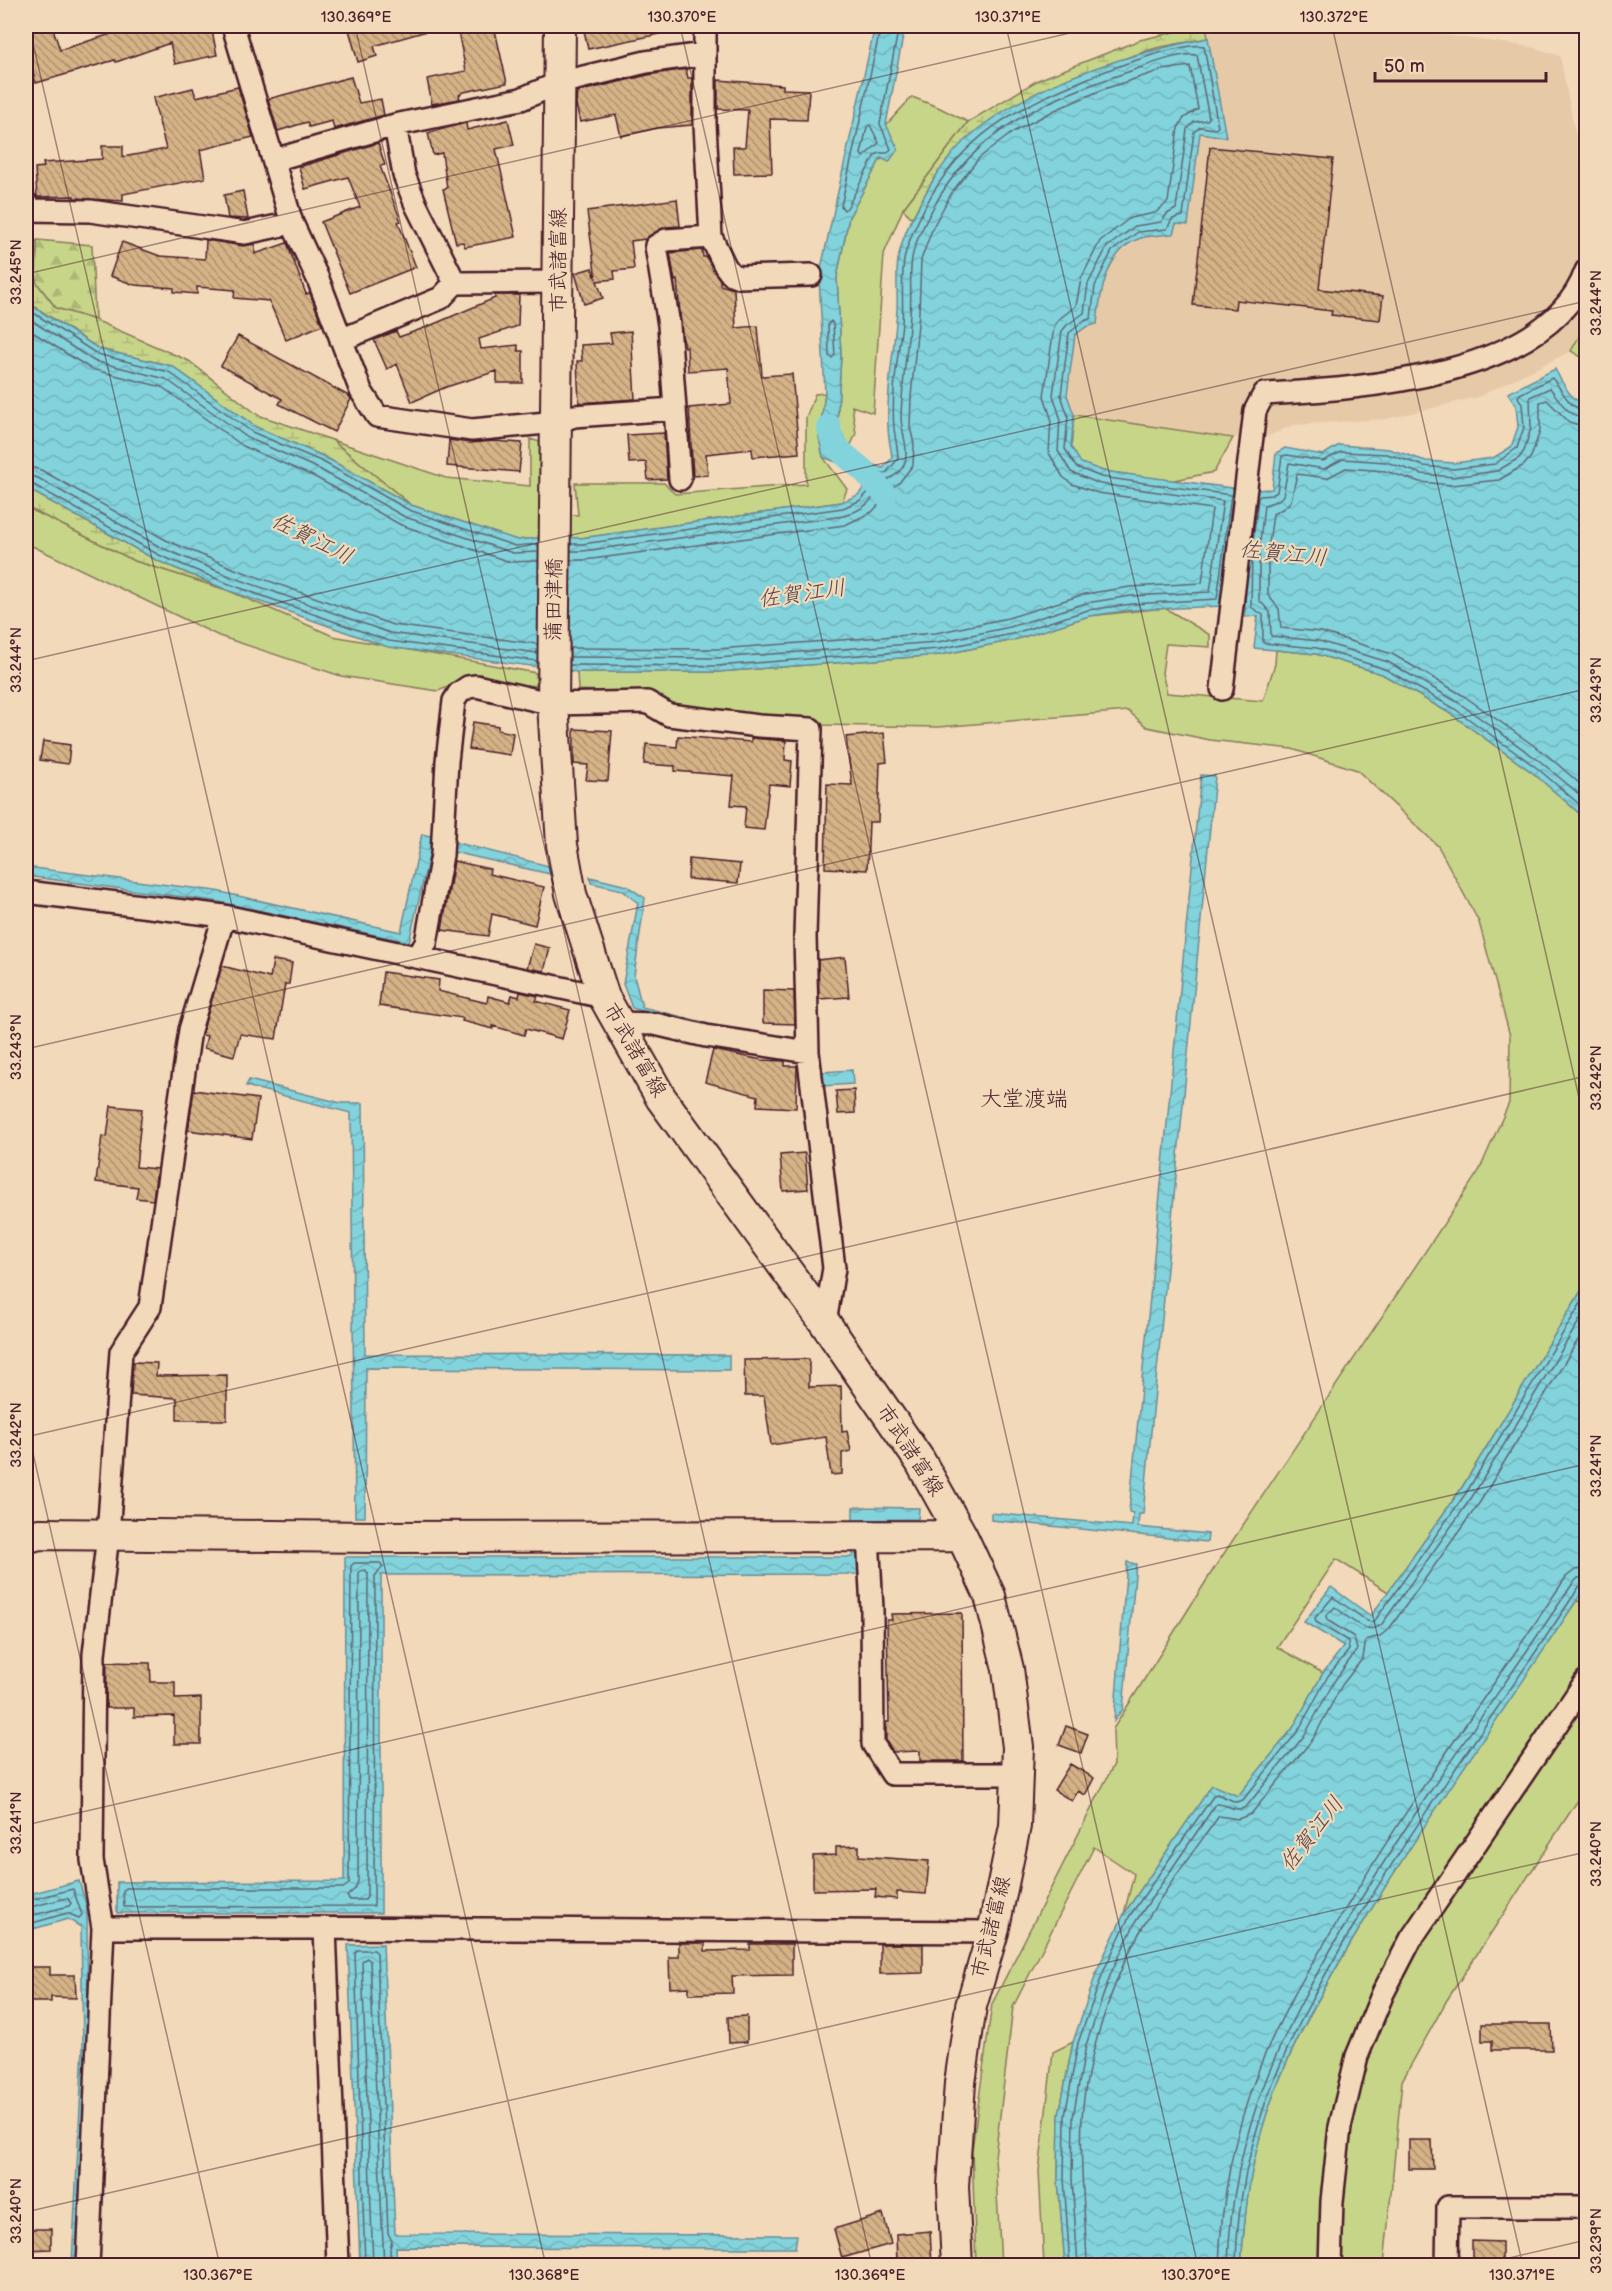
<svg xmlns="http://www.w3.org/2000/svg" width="1612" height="2291" viewBox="0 0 1612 2291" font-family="'Balsamiq Sans','Klee One',sans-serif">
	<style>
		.built { fill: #e6caa7 }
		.grass { fill: #c6d588; stroke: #887a5a; stroke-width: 1.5 }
		.forest { fill: url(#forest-firs); stroke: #887a5a; stroke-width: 1.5 }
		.wetland { fill: url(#wetland-marsh); stroke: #887a5a; stroke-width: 1.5 }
		.water { fill: url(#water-waves); stroke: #6c8b95; stroke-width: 1.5 }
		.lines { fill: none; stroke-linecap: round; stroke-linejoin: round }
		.shore { stroke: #606772; stroke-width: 1.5 }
		.canal { stroke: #82d3dc; stroke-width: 24 }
		.building { fill: url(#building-back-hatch); stroke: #4a1f2b; stroke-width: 1.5 }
		.street-casing { stroke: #4a1f2b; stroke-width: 26 }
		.secondary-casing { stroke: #4a1f2b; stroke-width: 34 }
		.street { stroke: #f1d9b9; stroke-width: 21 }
		.secondary { stroke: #f1d9b9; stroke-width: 30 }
		.ticks { fill: none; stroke: #4a1f2b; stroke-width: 1.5; stroke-opacity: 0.45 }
		.labels { text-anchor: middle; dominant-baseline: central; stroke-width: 4.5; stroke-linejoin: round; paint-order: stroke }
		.street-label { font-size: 21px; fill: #4a1f2b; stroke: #f1d9b9 }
		.water-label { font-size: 22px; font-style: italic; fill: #55434e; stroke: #f1d9b9 }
		.neighbourhood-label { font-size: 22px; fill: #4a1f2b; stroke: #f1d9b9 }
		.neatline { fill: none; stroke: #4a1f2b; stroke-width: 2 }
		.ticks-label { font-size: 15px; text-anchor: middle; fill: #4a1f2b }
	</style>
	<defs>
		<pattern id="forest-firs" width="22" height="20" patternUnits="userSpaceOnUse" patternTransform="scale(1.5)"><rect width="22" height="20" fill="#c6d588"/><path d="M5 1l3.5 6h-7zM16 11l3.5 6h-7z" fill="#acb676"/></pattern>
		<pattern id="wetland-marsh" width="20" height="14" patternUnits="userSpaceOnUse" patternTransform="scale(1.5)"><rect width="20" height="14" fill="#c6d588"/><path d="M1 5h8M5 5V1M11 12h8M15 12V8" fill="none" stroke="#acb676"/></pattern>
		<pattern id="water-waves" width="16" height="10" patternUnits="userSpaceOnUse" patternTransform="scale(1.5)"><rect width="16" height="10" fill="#82d3dc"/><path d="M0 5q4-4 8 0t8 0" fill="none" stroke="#72b5bd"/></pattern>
		<pattern id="building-back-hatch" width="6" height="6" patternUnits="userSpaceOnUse" patternTransform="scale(1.5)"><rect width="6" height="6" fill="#d5b387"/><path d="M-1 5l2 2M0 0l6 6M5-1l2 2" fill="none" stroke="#af916f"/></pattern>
	</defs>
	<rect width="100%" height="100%" fill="#f1d9b9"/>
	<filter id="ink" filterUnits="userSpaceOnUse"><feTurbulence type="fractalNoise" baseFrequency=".0167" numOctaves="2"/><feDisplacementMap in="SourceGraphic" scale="12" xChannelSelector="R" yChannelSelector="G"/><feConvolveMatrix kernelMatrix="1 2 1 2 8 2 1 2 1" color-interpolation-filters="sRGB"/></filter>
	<g filter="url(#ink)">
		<path class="built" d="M1206,26H1379L1532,47L1560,56L1586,189V324L1571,351L1478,397L1386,419L1293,425L1258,441L1074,415L1067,395L1075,335L1086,327L1097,324L1101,287L1117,255L1141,238L1173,234L1175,224H1188L1200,133L1226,136Z"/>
		<path class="grass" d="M912,97L938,107L968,122L903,209L884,254L873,413L852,406L856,434L850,447L837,426L841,355L837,277L849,217L881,158L886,125Z
			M1586,324V360L1571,351Z
			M825,393L819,437L823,457L847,489L842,502L581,538L550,537L517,540L411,505L332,440L446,478L530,486V439L540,442L543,513L578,515L575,483H664L675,494L806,484V418L815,394Z
			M1074,415L1233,438L1214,472L1170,481L1103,471L1080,463L1071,447Z
			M26,507L135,561L227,590L333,636L536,673V686L468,679L438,691L341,676L219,636L26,543Z
			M1165,608L1210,635V647L1166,644L1162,673L1167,693L1263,701L1275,664L1276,650L1316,654L1382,674L1451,714L1533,773L1586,819V1283L1461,1489L1388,1592L1336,1559L1277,1647L1323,1673L1293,1728L1238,1797L1212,1786L1124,1914L1134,1874L1094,1847L1013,2007L995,2157L1001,2265H976L972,2150L992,2004L1114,1764L1113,1729L1215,1567L1479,1171L1509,1103L1510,1036L1479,922L1438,846L1357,770L1292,749L1210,740L1147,727L1128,711L939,727L818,725L672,711L652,693L578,690L577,672H717L940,655L1014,640L1089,616Z
			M1577,1600L1586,1607V1788L1447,2000L1402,2081L1384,2265L1241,2266C1244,2226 1247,2187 1257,2148C1276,2069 1319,1996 1361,1926C1428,1815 1504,1708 1577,1600Z
			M1073,2042L1059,2115L1058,2179L1065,2265L1044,2266L1039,2171L1053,2052Z"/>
		<path class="forest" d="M37,240L92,245L95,320L56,308L36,282Z"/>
		<path class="wetland" d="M1200,26H1206L1208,38L1156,48L1096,68L1045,89L933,180L912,218L903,209L968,122L1038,80L1140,40Z
			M37,240L36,282L56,308L95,320L189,361L258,415L332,440L411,505L325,457L256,427L172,366L99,349L29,303C20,281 28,261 37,240Z
			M26,488L156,560L227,590L135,561L26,507Z"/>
		<path class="water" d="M875,26H905L886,124L898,149L889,162L881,158L849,217L837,277L841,355L837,425L850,447L836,462L823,457L819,437L825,393L819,277Z
			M1208,38L1226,137L1200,133L1188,225L1176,224L1173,234C1163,235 1150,235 1141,238C1106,250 1100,293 1097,324L1086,327L1075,335L1067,395L1074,415L1071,447L1081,463L1103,471L1239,489L1223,606L1132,610L1089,616L1014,640L940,655L717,672H577L388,647L227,590L156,560L26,488V295L29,304L99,349L172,366L256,427L325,457L411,505L517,540L550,537L581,538L842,502L858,495L864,488L858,479L871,464L883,468L892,458C891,447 888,437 888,427C886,387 895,348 897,309C898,292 895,271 899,254C903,237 911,219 920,204C931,182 946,159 964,141C1027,84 1127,54 1208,38Z
			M1555,369C1562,382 1571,402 1586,404V819L1533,773L1451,714L1382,674L1316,654L1254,648L1258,616L1245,617L1246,550L1253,490L1272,489L1276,453L1285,448L1323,455L1339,445L1389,449L1426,461L1454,463L1493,458L1511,447L1518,427L1516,405L1508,393Z
			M1201,775L1215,776L1143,1514H1139L1138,1527L1208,1534L1207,1542L991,1520V1513L1132,1526L1133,1513L1129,1512Z
			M422,834L549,866L550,874L431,847L409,942L214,901L26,876V867L216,891L401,932Z
			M590,877L627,886L645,898L634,976L642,1007L703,1022L700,1027L632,1008L623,984L638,903L622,890L591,883Z
			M852,1070L853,1084L823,1086L822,1072Z
			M249,1080L341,1103H363L365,1354L729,1355V1370L366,1368L365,1517H355L351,1113L246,1086Z
			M1586,1283V1574L1585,1577L1586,1578V1586C1511,1702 1429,1813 1358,1931C1317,1999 1275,2071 1257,2149C1247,2187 1244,2226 1241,2265H1065L1058,2179L1059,2115L1073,2042L1098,1968L1124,1914L1212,1785L1238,1796L1293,1728L1323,1673L1344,1646L1304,1622L1331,1587L1371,1616L1461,1489Z
			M853,1507L919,1508L918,1519L863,1520V1574L381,1575V1913H117V1882L344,1881L345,1557H853Z
			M1127,1562L1136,1564L1123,1709L1114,1721Z
			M79,1881L87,1908L88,2044L79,2265H72L83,2047L81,1927L68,1919L26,1931V1895Z
			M383,1944L395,2234L797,2235L795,2248L396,2247L397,2265H360L348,1945Z"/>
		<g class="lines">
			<path class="shore" d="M881,26L841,206L844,210L847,208L875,155L880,153H887L891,149L880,124L899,26
				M870,125L879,143L863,157L861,154L867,127Z
				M26,308L97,354L169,372L252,432L323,462L409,510L515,546L538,544
				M26,317L94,361L166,379L248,438L319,469L405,517L513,553L538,552
				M831,321L833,324L835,355L832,358L829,356L828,324Z
				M26,328L91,369L162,387L243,446L315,477L401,525L510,562L538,561
				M1586,410C1569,410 1562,389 1552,378L1520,394L1518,397L1522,404L1524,427L1517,448L1495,464L1453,469L1424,466L1387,454L1341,452L1323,461L1287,455L1282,456L1277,492L1272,495L1260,496L1258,498L1252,550L1251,607L1263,615V643L1317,648L1385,669L1455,709L1537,768L1586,810
				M1586,418C1568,417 1560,401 1550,388L1530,397L1531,428L1524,451L1519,458L1497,471L1453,477L1422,474L1386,462L1343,459L1324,469L1289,463L1283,496L1277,501L1264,505L1259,551V600L1270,612L1271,636L1319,641L1388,662L1459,703L1541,762L1586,800
				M829,427L842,445L834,454L828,452L825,437L826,429Z
				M1586,427L1569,422L1547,400L1540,402V431L1531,457L1524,465L1499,480L1451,485L1420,482L1385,471L1346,468L1327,478L1297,474L1291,501L1284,508L1273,514L1268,551V595L1279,609L1281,628L1321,632L1392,654L1464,696L1547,755L1586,789
				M26,466L41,470L166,540L235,569L393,625L537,644
				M26,475L38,478L162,548L232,577L390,633L537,653
				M26,483L34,485L159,555L229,584L389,641L537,661
				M570,648L717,649L936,633L1008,618L1085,594L1130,587L1202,583L1212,509L1098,493L1072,484L1063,477L1049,453L1051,418L1044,396L1054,327L1059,319L1076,306L1081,279L1100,241L1130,218L1155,213L1168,202L1178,128L1184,118L1198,109L1190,66L1162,70L1104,89L1055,110L1013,132L979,158L952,192L933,227L921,260L919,313L911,397L910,427L914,444L913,465L899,483L887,491L882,501L872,512L845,525L585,560H571
				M570,657L717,658L938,642L1010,627L1086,603L1131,596L1210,592L1223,501L1100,484L1071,472L1058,451L1060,417L1053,395L1062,331L1067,325L1084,313L1088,284L1107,247L1135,226L1161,222L1167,214L1176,209L1187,129L1194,122L1207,120L1209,118L1197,55C1179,52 1146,66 1128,72C1047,99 975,129 933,208C925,223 915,241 912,258C909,276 912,295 910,313C908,347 902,382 901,417C901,431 909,447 905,462C901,474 889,480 878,483C876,502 861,510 844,516L583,551H571
				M570,665L717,666L939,649L1012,634L1088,610L1132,604L1217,599L1231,495L1101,477L1076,467L1065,449L1068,416L1061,395L1069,333L1083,322L1091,318L1095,286L1112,251L1138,232L1167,229L1172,219L1183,216L1194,132L1200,127L1215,129L1218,127L1204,46C1182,42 1109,69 1086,79C1016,108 963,135 926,205C918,221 909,238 905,255C900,277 904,302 902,323C898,357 891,394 894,428C895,439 898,448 898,459L886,473L873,472L866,479L870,490L861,500L843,508L582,544H571
				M354,1563H380L383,1566L375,1576L374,1906L124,1907L123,1891L126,1888H343L349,1884L351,1566Z
				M365,1570L368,1573L367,1897L365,1900H350L347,1896L355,1889L358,1881L359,1573L360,1571Z
				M26,1901L73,1889L82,1915L79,1918L67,1913L26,1925
				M26,1908L67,1898L71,1903L69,1906L26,1917
				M365,2266L355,1953L357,1950H374L377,1953L388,2233L392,2241L390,2248L391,2266
				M373,2266L362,1961L367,1958L370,1961L384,2266
				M1070,2266L1064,2179L1065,2116L1078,2043L1104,1970L1129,1917L1214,1795L1217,1794L1236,1802L1243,1800L1298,1731L1328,1676L1349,1650L1348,1641L1316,1622L1315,1618L1333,1597L1367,1621L1372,1622L1376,1619L1466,1493L1586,1295
				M1078,2266L1072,2179L1073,2117L1086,2045L1111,1973L1136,1921L1216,1804C1227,1803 1234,1813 1246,1807L1304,1736L1335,1680L1357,1650L1354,1637L1327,1620L1326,1616L1335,1607C1348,1616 1366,1638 1382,1624L1472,1497L1586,1310
				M1087,2266C1086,2217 1079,2169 1082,2119C1085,2062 1114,1974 1144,1925C1166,1887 1194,1851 1219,1816L1238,1819L1251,1814L1313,1739L1342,1685L1363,1658L1366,1640L1380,1636L1389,1629L1480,1502L1586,1327
				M1219,2266C1221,2197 1235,2129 1260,2066C1283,2009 1317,1955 1349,1903C1416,1791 1494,1686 1566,1577L1575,1570L1586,1568
				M1228,2266C1231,2126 1286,2023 1356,1907C1423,1796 1501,1691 1573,1583L1578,1578L1586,1577
				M1236,2266C1237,2130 1294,2025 1362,1912C1430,1800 1508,1696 1579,1587L1586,1584"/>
			<path class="canal" d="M829,426C829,448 852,459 866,473C872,480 879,487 885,495"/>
		</g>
		<path class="building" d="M26,26H52L60,50L111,34L110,30L123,26H211L217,55L175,64L170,43L116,62L115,60L36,83L26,49Z
			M348,26H426L427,31L374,46L377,56L358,62Z
			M457,26H494L507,83L464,92L459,95L460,99L432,104L427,79L466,71Z
			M583,26H659L660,34L588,49Z
			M686,69L688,78H692V125L657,128L621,136L616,115L580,122L576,104L577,92L648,75Z
			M351,77L359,103L381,99L384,115L334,129L332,121L309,127L307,122L278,131L268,99Z
			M718,80L783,85V89L809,90L807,120L770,119L772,173L734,174L733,147H745L748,110L718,109Z
			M238,87L253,137L200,150L205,178L123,194V201L74,198V196L37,197L35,168L44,167L43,163L102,159V146H123V157L166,149L153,98L193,88L196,97Z
			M508,120L514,145L496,149L516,237L465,247L463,242L456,243L443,189L447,188L442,153L433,155L428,133L466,123L467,130Z
			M378,143L385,165L380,166L401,221L398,222L416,267L350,293L321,222L360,207L348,177L305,189L299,167Z
			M1210,147L1333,159L1319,289L1383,296L1380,320L1331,315L1332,311L1236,300L1235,309L1193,305Z
			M243,191L248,219L228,218L224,195Z
			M677,199L680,226L665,227L646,239L631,241L634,269L614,271L615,279L597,281L603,298L584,304L575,273L592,268L596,279L587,211Z
			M206,240L243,246L255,244V254L287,243L306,294L310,293L322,325L286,340L269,301L234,298L235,290L197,287V294L174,292V288L135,285L110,276L122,242L160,256L205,259Z
			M702,250L703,257H706L720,280V285L734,289L736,328L758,326L762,376L792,374L799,453L753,457L752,449L706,454L708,475L693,476L689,408L731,404L728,368L688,371L687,347H685L682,335L677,280L675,281L670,253Z
			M495,295H519L518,326L479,339L481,349L518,345V351H523V383H497V371L446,387L412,402L397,364L387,369L374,340L396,331L399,337L427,327L495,298Z
			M631,331L635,399L579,403L577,361H582L581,345L612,343L610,333Z
			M238,336L349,396L351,399L334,432L279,404L282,399L221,366Z
			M664,433L667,479L648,480L646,462L629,463L627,435Z
			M449,440L470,443L494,441L522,443L519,472L447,466Z
			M473,722L498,726V730L513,733L510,755L469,749Z
			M574,729L612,731L608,781L586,780L588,765L574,764Z
			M884,733L887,762L880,763L878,822H869L867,870L825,868L827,784L852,785L846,737Z
			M678,736L751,742V738L786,741L785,760L792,761L790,786L769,784L764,830L744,828L746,806L731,805L734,776L675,771V766L644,764L646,744L677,747Z
			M43,741L70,745L68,764L40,760Z
			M689,859L740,864L738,883L688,879Z
			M454,861L490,869L489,874L544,887L535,925L492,914L488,936L442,930Z
			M534,944L550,948L544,971L527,968Z
			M845,957L849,997L819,999L818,960Z
			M273,960L292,963L289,984H285L276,1039L240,1034L234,1056L204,1048L207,1036L202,1035V1033L222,966L270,978Z
			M383,972L439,980L438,991L487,1003L488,996L510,1002L512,995L519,997L520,992L538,996L536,1001L570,1010L562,1039L526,1029L524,1035L493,1026V1029L462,1021L463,1018L379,1006Z
			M763,990L794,991L795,1024L763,1023Z
			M713,1050L762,1060L785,1061V1066H797L796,1108L757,1106L758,1096L705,1082Z
			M194,1090L258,1099L252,1139L188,1130Z
			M854,1090L855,1113L838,1114L836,1091Z
			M111,1106L142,1109L136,1167L157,1169L153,1200L136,1198L138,1187L96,1182L102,1136L107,1137Z
			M805,1153L808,1189L783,1191L780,1155Z
			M809,1359V1387L841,1386L842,1432L847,1431L851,1451L842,1453V1474L831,1475L826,1437L771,1445L764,1396H745L744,1360Z
			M133,1362L157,1363L156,1376L227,1375V1420H177V1398L131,1395Z
			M962,1613L963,1761H920V1751L893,1752L886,1740V1722H889L887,1620H892L891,1614Z
			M107,1662L150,1663L151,1682H175V1699L201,1698V1744H174V1716L134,1717V1708H106Z
			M1066,1726L1088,1734L1081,1753L1059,1745Z
			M1070,1764L1094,1778L1085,1795L1078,1791L1072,1801L1054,1790Z
			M859,1846V1856L929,1861L926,1894L897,1892V1899L875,1897L876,1889L813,1890V1856L836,1855V1847Z
			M679,1943H705V1951L750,1950V1944H792V1975L732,1976L733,1993L689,1994V1987L670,1988L669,1957H679Z
			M880,1944H923V1973L880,1974Z
			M26,1967H50V1975H75L76,1998L51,1997V2002H26Z
			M747,2016V2042L729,2043L728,2017Z
			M1482,2024H1551L1552,2050H1492V2041H1482Z
			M1409,2140H1432L1433,2169H1409Z
			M883,2214L891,2244L842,2258L834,2229Z
			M26,2229H51V2249L26,2250Z
			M930,2231L932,2265H897L896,2234Z
			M1472,2241L1502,2242V2265H1472Z"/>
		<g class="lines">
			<g class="street-casing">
				<path id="street" d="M233,26L292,223L318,279L361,391L377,416L472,430L557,422L574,416L674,409
					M705,26V124L711,237L725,266L731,274L739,277L811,275
					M395,125L404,175L416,205L455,283
					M274,160L395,125L521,99L559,83L646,62L704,54
					M26,203V210L90,211L245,233L292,223
					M341,340L441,298L455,283L558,282
					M680,479L669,325L656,246L666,240L711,237
					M1222,689L1255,411L1264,394C1358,389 1549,377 1586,271
					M26,892L224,916L604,997
					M418,957L426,943L442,855L447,761L454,701L459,693L468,687L476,686L553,704L647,702L669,715L759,726L811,729L805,937L808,1052L834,1268L825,1323
					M619,1023L655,1024L706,1036L808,1052
					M868,1536L872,1609L873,1744L892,1774H1017
					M103,1928H325L993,1932
					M325,1928L338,2266
					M88,2266L103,1928L92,1860L94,1654L108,1535L121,1352L150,1307L190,1030L224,916
					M1330,2266L1332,2201L1340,2127L1357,2056L1383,1993L1411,1939L1586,1681
					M1447,2266L1448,2207H1586"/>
			</g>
			<g class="secondary-casing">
				<path id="secondary" d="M560,26L553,704L562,845L571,894L604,997L661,1098L825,1323L920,1461L962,1536L990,1596L1008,1669L1018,1747L1015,1826L993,1932L971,2006L960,2083L953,2186L957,2266
					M26,1538L39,1534L377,1537L962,1536"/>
			</g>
			<use href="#street" class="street"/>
			<use href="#secondary" class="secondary"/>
		</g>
	</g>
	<path class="ticks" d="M29,26L546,2266M355,26L872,2266M680,26L1198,2266M1006,26L1523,2266M1332,26L1586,1128M26,274L1100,26M26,661L1586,301M26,1049L1586,689M26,1423L220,2266M26,1437L1586,1076M26,1825L1586,1464M26,2212L1586,1852M1475,2266L1586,2240"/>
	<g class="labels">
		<g class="street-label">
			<text transform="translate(558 260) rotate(-90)">市武諸富線</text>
			<text transform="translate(554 600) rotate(-89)">蒲田津橋</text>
			<text transform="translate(635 1050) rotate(60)">市武諸富線</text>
			<text transform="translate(910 1450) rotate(57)">市武諸富線</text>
			<text transform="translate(991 1927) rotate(-76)">市武諸富線</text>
		</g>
		<g class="water-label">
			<text transform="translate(312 539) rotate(27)">佐賀江川</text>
			<text transform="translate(1283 554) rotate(6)">佐賀江川</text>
			<text transform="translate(802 594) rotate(-8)">佐賀江川</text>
			<text transform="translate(1312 1834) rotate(-52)">佐賀江川</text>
		</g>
		<g class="neighbourhood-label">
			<text x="1024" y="1099">大堂渡端</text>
		</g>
	</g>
	<rect width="1612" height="2291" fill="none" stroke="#f1d9b9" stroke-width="66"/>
	<path d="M1375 72v9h171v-9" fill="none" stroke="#4a1f2b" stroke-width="3"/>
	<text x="1384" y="72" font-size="18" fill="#4a1f2b" stroke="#f1d9b9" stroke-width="4.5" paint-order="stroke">50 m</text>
	<rect x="33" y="33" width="1546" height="2225" class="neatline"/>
	<g class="ticks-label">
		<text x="356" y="22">130.369°E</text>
		<text x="682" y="22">130.370°E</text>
		<text x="1008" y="22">130.371°E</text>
		<text x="1334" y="22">130.372°E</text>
		<text transform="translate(16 272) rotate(-90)" y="5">33.245°N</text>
		<text transform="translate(1596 303) rotate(-90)" y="5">33.244°N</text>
		<text transform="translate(16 660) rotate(-90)" y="5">33.244°N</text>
		<text transform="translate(1596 690) rotate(-90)" y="5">33.243°N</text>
		<text transform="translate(16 1047) rotate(-90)" y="5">33.243°N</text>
		<text transform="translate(1596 1078) rotate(-90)" y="5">33.242°N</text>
		<text transform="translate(16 1435) rotate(-90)" y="5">33.242°N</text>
		<text transform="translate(1596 1466) rotate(-90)" y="5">33.241°N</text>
		<text transform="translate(16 1823) rotate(-90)" y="5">33.241°N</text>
		<text transform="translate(1596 1854) rotate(-90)" y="5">33.240°N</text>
		<text transform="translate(16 2211) rotate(-90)" y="5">33.240°N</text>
		<text transform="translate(1596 2241) rotate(-90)" y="5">33.239°N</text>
		<text x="218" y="2280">130.367°E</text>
		<text x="544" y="2280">130.368°E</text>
		<text x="870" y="2280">130.369°E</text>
		<text x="1196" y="2280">130.370°E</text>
		<text x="1522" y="2280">130.371°E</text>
	</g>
</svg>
